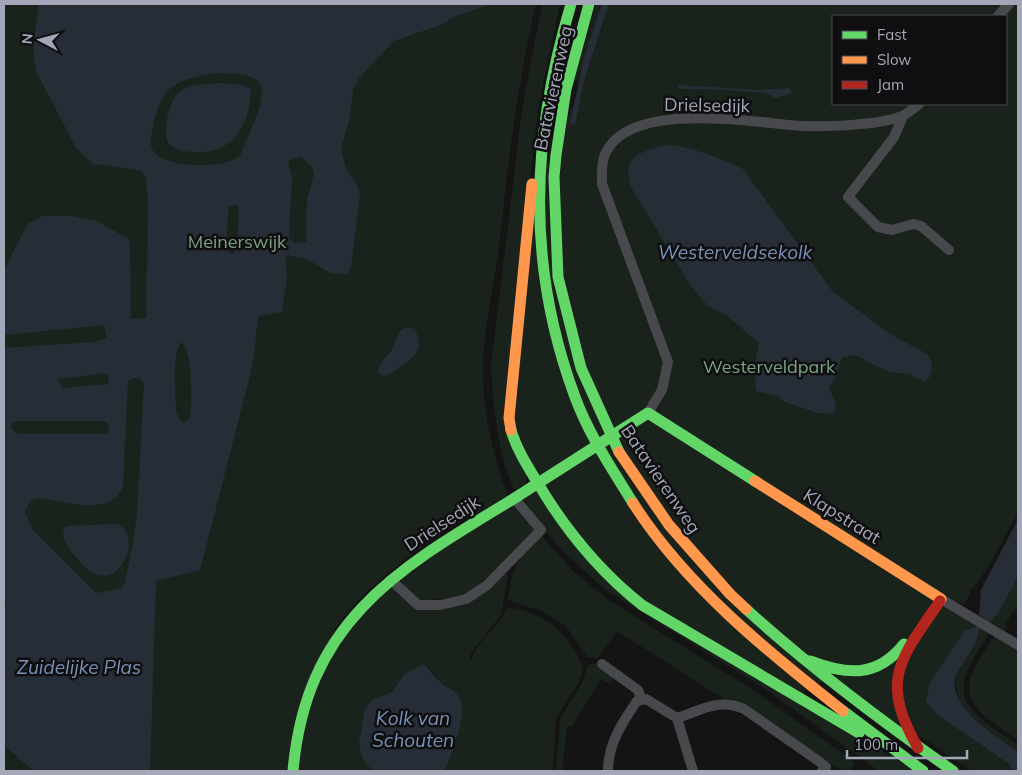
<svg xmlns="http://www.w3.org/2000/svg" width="1022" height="775" viewBox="0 0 1022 775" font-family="Mulish,sans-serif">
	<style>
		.green { fill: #1a221c; fill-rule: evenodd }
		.water { fill: #272d37; fill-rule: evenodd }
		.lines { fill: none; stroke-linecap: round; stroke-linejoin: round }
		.street { stroke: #48494d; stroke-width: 10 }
		.fast { stroke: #63d668; stroke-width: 11 }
		.slow { stroke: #ff974d; stroke-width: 11 }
		.jam { stroke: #b3261e; stroke-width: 11 }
		.labels { text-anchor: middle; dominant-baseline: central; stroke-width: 5; stroke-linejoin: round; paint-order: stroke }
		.street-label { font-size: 18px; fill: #a4a7b7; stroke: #0f0e10 }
		.park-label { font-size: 18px; fill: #79a481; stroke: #0f0e10 }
		.water-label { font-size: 19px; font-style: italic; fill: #7791b5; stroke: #0f0e10 }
	</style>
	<rect width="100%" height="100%" fill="#141414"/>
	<path class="green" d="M4,4H536C518,82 508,160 500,240C495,283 483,328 483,372C483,415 494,457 508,498C457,517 355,588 331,637C325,651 322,667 318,681C308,711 298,741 289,771H4Z
		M542,4H560L538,109L508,389L528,475L525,484L514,490C497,452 493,407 491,366L522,109Z
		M596,4H602L578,82L574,81Z
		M609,4H1018V513L990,564L972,590L970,588V594L964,604L936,599L902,655L904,731L835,678L806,688L802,695L649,604L589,551L534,466L513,425L537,184L584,82ZM833,16H1006V104H833Z
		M538,492L595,568L914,771H879L764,688L604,589L562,550L522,504L521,499L526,494Z
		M512,504L535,528L533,533L478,586L460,596L421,601L404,588L400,576Z
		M541,535L574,572L610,601L753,690L853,761L855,765L848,771L832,766L773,724L727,701L617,631L598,658L587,657L566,626L542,611L510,601L508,599C514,563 515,561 541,535Z
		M505,572L508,577L501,615L471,653L470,660L472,661C472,644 501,627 506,608C512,607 519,609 525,611C554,620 574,641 583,670L579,682L556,719L553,771H444L461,722L462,706L449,687L439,682L428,666L404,674L392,692L383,695L364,710C359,736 357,749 372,771H296L297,750L321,671L369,605L392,588L416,609L444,608Z
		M1018,577V610L1015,609L1005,624L1008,627L1005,631L990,622L998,614Z
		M940,606L948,608L990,633C946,696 958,706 1018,745V752C993,735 954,715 956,679C957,663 962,646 965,630L930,682L936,714L1009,764L1012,771H972L918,735L900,706L899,677Z
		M995,636L1018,650V740C963,703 953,693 995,636Z
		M590,664H596L614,678L610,684L601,679L572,727L567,726L562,771H556L560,719L584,679L587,667Z"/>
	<path class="water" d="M39,4H491L453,17L443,24L394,41L359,78L353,90L350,117L341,148L346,169L357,185L360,195L351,267L347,275L330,273L307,259L285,255L287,277L282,312L258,316L254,355L249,380L200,570L156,581L150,771H33L4,745V609L7,606L4,599V348L95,342L107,338L104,325L4,335V270L28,223L43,216H71L97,221L127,238L130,242L131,319L146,318L148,205L146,177L141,171L134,169L93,164L76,148L36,71L33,45ZM218,73C229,74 247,73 257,80C273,91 245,140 241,154C229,170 167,168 155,153C148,146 151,137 153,128C160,84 178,79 218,73ZM301,157L312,167L314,174L307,200L306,242L295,243L290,240L289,234L292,178L288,162L293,158ZM235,204L239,207L237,243L234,253H231C224,242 228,220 229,207ZM182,342C193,356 192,400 190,418L183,423L178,417L176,410C176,395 171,351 182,342ZM107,373L109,384L62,388L58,379ZM133,378H139L144,383L137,513L133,545L124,585L119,589L96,593L33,530L25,512L29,502L36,498C61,500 112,519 123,486L128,381ZM20,421H106L109,426V432L106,434H17L11,428L12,422Z
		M602,4H609L584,81L575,125L570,123L584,58Z
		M221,83L243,85L251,89C250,124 234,154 196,152C187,152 177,151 170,145C160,136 170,99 179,92C189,84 209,84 221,83Z
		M677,85L759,90L789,88L793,93L775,98L766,93L707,89H678Z
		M667,145C690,146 723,159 743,169L833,292L892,335L927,354L931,360L932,369L929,378L924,382L910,374L891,372L876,366L856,355L842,357L837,375L829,388L836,404L834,414L818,413L785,402L778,396L756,391L754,369L759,343L727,316L707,305L690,285L631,187L628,172L630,162L637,155L648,150Z
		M407,327L415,329C424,349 416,356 401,366C395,370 390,376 383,376L378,372C380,360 389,356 393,347C397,337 397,331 407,327Z
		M1018,519V577L998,614L990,622L979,615L981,590Z
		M116,524C147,532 116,612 75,556C69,549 61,538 64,529L67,526Z
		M979,626C980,643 966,657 958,671C940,703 998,738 1018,752V771H1012L1009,764L936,714L926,701L930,682L965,630Z
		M423,664C429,667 432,675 438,680C444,686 451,688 457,694C471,710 452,750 446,768L444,771H372L362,757L359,744L364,710L373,699L392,692L404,674Z"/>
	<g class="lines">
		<path class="street" d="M998,16L1009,4
			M903,116L894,137L848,197L878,227L892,230L913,224L921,226L949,250
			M648,413L662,390L668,362L602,184C602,174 601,164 605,154C630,99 754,123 802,126C825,127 885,125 904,115C909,112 915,108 919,104
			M391,580L418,605H440L466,599L486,586L541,530L514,498
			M941,599L1018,645
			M602,664L638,690L641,698
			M677,718C702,710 718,698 744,709L820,762L826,767L822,771
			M608,771C608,744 622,723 637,701L646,699L677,718L693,771"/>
		<path class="fast" d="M571,4C531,138 526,265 575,397C589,435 612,469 633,503
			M589,4L566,89L556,155L554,177L558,277L581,368L619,452
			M511,430C517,450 528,467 539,485C567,532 599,571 642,605L859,733
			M746,609C812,669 880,720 953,771
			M810,661C847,675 877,678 904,644
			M843,711L923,771
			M293,771C306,623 394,571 510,501C556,472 602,442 648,413L755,481"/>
		<path class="slow" d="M511,430L509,418L532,184
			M619,452L669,525L730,594L746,609
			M755,481L941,599L940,601
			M633,503C686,586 767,651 843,711"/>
		<path class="jam" d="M918,748C879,679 900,660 940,601"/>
	</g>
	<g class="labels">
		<g class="street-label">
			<text transform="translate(553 88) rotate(-78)">Batavierenweg</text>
			<text transform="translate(707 105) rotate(1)">Drielsedijk</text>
			<text transform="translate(661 479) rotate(56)">Batavierenweg</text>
			<text transform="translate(842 516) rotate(32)">Klapstraat</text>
			<text transform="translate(442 523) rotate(-33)">Drielsedijk</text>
		</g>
		<g class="park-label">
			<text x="237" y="241">Meinerswijk</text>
			<text x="769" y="366">Westerveldpark</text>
		</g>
		<g class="water-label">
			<text x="735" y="252">Westerveldsekolk</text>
			<text x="79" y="667">Zuidelijke Plas</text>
			<text x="413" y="718">Kolk van<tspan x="413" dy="22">Schouten</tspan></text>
		</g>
	</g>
	<rect width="1022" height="775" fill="none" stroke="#a4a7b7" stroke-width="10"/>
	<rect x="832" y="15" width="175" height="90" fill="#0f0e10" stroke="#4b4b53"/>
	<rect x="842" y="31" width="25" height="8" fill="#63d668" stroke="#4b4b53"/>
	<text x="877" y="40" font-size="15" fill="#a4a7b7">Fast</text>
	<rect x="842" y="56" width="25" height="8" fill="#ff974d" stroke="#4b4b53"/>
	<text x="877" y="65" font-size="15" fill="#a4a7b7">Slow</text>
	<rect x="842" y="81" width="25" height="8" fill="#b3261e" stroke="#4b4b53"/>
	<text x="877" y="90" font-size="15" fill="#a4a7b7">Jam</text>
	<g transform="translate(40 40) rotate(276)" stroke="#0f0e10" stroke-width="4" paint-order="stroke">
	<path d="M0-4L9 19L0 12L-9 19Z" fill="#a4a7b7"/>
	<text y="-8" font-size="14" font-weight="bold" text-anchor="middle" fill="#a4a7b7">N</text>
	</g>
	<path d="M847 750v8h120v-8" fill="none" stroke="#a4a7b7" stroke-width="2.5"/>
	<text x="854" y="750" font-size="15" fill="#a4a7b7" stroke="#0f0e10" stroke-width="4" paint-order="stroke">100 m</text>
</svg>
